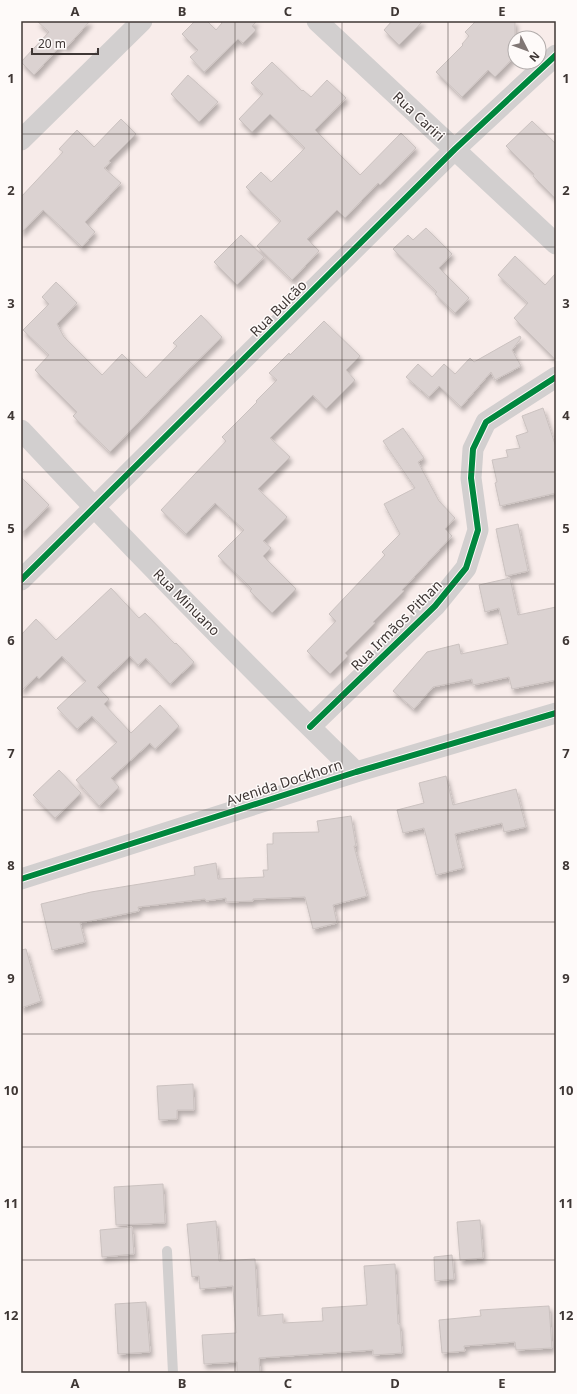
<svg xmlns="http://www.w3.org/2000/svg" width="577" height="1394" viewBox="0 0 577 1394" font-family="'Noto Sans',sans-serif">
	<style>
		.building { fill: #dbd2d1; stroke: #cbc2c0; filter: url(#shadow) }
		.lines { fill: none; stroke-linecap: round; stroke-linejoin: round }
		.lane { stroke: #d2cfcf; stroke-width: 10 }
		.street { stroke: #d2cfcf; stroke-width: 21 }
		.cycleway-casing { stroke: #fefaf9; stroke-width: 8 }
		.cycleway { stroke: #00873e; stroke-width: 6 }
		.grid { fill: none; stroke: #3f3735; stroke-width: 1; stroke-opacity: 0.55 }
		.labels { text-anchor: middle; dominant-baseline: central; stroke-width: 3; stroke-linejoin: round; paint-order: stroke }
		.street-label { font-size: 14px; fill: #3f3735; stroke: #fefaf9 }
		.neatline { fill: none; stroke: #3f3735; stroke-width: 1.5 }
		.grid-label { font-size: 13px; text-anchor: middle; font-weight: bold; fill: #3f3735 }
	</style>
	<defs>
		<filter id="shadow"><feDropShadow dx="2.5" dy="4.5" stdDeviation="2" flood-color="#0004"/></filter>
	</defs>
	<rect width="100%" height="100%" fill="#f8ecea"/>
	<path class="building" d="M37,21H90L66,48L62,44L34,75L21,62L49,32Z
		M195,21H207L216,30L222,23L220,21H257L252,26L256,30L243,43L238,39L204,72L190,57L198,50L182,34Z
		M392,21H423L399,45L384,30Z
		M476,21H515V56L495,77L488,70L462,97L436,72L463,45L462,44L469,36L465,32Z
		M272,62L302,91L303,90L311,97L327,80L346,98L315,130L360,175L401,133L416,148L380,185L378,183L345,218L337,210L307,239L319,251L292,280L257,246L281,221L246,187L261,172L271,182L305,148L270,114L252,132L239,119L263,94L251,83Z
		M188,75L218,102L199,122L171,94Z
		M121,119L136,134L109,161L110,163L104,168L121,183L85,222L95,232L82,247L43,210L21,233V197L63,152L59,149L77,130L94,147Z
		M532,121L556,144V199L533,176L534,174L506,146Z
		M426,228L452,254L439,268L469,298L455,313L435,294L437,292L393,249L408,235L413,240Z
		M241,235L264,257L237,285L214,262Z
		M515,256L545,285L556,273V360L514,318L528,303L498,275Z
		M56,282L77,303L57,324L64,337L102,375L122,354L146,378L177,346L173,343L201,315L222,337L189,369L110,452L73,416L77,412L35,370L49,355L23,330L49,304L42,297Z
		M324,321L360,356L346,370L355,380L326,409L313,395L270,438L290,457L258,489L287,517L263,541L271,548L263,556L296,589L272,613L250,591L252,589L218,556L244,530L215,503L186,534L161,510L226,441L222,437L257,402L256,401L277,380L269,373L289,353L290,355Z
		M520,336L521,338L512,350L521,366L495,380L491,372L461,407L439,386L429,397L406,377L418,364L432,377L444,364L455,374L470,358L474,362Z
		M543,408L556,447V493L500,506L495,483L497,482L492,460L508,457L506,450L520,448L516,436L528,432L522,416Z
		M403,428L424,458L418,462L439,501L455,518L445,529L452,536L402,590L404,591L373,622L375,623L345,653L348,656L330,674L307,651L336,621L329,614L385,555L382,552L400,534L384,504L415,488L383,441Z
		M21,477L49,505L21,534Z
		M518,524L528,571L506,576L496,529Z
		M510,578L518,615L556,607V680L512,689L509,677L473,685L472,679L433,687L414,709L393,691L427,652L459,644L461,654L508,644L499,608L485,612L479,585Z
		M111,588L139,618L145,613L175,644L176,643L194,662L170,684L146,658L138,665L130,656L97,687L109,699L104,704L131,733L160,705L179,726L155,749L150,743L111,778L119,787L99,806L76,780L117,742L92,716L77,729L57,708L86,681L62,656L39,679L37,676L21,691V635L36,619L56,640Z
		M59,770L81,793L55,818L33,795Z
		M446,776L453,805L516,789L526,827L504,832L502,823L455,834L463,868L436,875L424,828L403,833L397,810L424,803L419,783Z
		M351,816L356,846H354L367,896L333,905L337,923L313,929L305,897L253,899V901L226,902V898L206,901L205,899L138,907L139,911L80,923L85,942L52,950L41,904L91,892L195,875L194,867L216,863L218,879L264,877L263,870H268L267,844H273V833L319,832L317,821Z
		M26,949L41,1001L21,1008V950Z
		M193,1084L194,1110H177V1119L159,1120L157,1086Z
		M163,1184L165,1223L116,1225L114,1187Z
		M480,1220L483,1258L460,1260L457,1222Z
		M216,1221L219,1261L255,1259L258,1316L283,1314V1323L323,1321L322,1308L367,1305L364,1266L395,1264L398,1324H400L402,1353L373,1355V1350L259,1358L260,1373H237V1362L204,1364L202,1335L236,1333L233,1286L200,1289L199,1276L192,1277L187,1224Z
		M132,1227L134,1254L102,1257L100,1230Z
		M452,1255L454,1279L435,1281L434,1257Z
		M146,1302L150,1352L118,1354L115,1304Z
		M549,1306L552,1348L516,1350L515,1342L464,1346L465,1351L442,1353L439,1320L481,1316L480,1310Z"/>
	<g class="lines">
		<path class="lane" d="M167,1251L173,1373"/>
		<path class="street" d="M317,21L556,244
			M21,140L142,21
			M21,430C130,546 242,661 356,772
			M21,580L455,149L556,55
			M310,727L435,606L466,568L478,530L471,478L473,449L486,422L556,377
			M21,879L356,772L556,713"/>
		<g class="cycleway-casing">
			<path id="cycleway" d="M21,580L455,149L556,55
				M310,727L435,606L466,568L478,530L471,478L473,449L486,422L556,377
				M21,879L356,772L556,713"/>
		</g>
		<use href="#cycleway" class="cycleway"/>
	</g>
	<path class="grid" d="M129,21V1373M235,21V1373M342,21V1373M448,21V1373M21,134H556M21,247H556M21,360H556M21,472H556M21,584H556M21,697H556M21,810H556M21,922H556M21,1034H556M21,1147H556M21,1260H556"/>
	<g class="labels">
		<g class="street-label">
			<text transform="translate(419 116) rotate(43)">Rua Cariri</text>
			<text transform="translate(278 308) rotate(-45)">Rua Bulcão</text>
			<text transform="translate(187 602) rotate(45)">Rua Minuano</text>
			<text transform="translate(396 625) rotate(-45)">Rua Irmãos Pithan</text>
			<text transform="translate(284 782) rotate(-18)">Avenida Dockhorn</text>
		</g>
	</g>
	<rect width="577" height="1394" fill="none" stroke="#fefaf9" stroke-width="44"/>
	<g transform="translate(527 50) rotate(132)"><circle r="19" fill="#fefaf9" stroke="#b2acab"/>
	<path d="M0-3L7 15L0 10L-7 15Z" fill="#807674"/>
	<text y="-6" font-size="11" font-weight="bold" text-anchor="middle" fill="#3f3735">N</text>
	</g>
	<path d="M32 48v6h66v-6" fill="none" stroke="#3f3735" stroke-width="2"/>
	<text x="38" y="48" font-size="12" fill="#3f3735" stroke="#fefaf9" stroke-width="3" paint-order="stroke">20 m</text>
	<rect x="22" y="22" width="533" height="1350" class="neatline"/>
	<g class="grid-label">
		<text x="75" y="16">A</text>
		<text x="182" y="16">B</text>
		<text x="288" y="16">C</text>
		<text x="395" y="16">D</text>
		<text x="502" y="16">E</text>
		<text x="11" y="83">1</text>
		<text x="566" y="83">1</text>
		<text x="11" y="195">2</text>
		<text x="566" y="195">2</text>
		<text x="11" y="308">3</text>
		<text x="566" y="308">3</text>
		<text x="11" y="420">4</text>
		<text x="566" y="420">4</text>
		<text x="11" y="533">5</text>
		<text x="566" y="533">5</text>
		<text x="11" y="645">6</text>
		<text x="566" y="645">6</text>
		<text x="11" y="758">7</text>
		<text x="566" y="758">7</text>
		<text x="11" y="870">8</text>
		<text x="566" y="870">8</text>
		<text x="11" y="983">9</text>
		<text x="566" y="983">9</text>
		<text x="11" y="1095">10</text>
		<text x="566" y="1095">10</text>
		<text x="11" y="1208">11</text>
		<text x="566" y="1208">11</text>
		<text x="11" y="1320">12</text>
		<text x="566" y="1320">12</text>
		<text x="75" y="1388">A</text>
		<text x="182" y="1388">B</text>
		<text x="288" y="1388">C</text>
		<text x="395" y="1388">D</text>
		<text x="502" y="1388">E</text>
	</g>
</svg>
